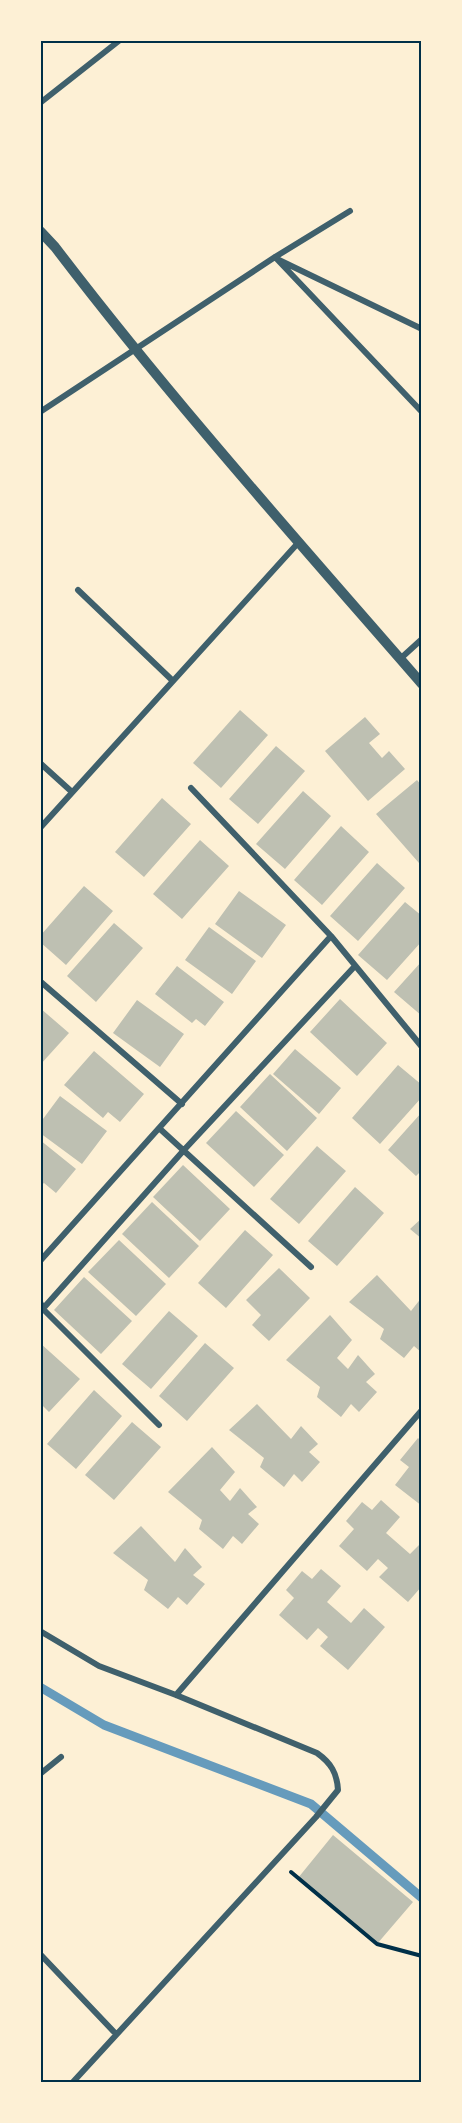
<svg xmlns="http://www.w3.org/2000/svg" width="462" height="2123" viewBox="0 0 462 2123" font-family="'PT Sans',sans-serif">
	<style>
		.lines { fill: none; stroke-linecap: round; stroke-linejoin: round }
		.stream { stroke: #669bbc; stroke-width: 9 }
		.building { fill: #bec0b2 }
		.path { stroke: #003049; stroke-width: 4 }
		.minor { stroke: #3f606c; stroke-width: 6 }
		.tertiary { stroke: #3f606c; stroke-width: 10 }
		.neatline { fill: none; stroke: #003049; stroke-width: 2 }
	</style>
	<rect width="100%" height="100%" fill="#fdf0d5"/>
	<g class="lines">
		<path class="stream" d="M40,1687L104,1725L311,1804L422,1898"/>
	</g>
	<path class="building" d="M240,710L268,735L221,788L193,763Z
		M365,717L380,734L369,743L382,758L389,751L405,769L368,801L325,751Z
		M276,746L305,771L258,824L229,799Z
		M417,780L422,786V861L419,863L376,814Z
		M303,791L331,816L285,869L256,844Z
		M162,798L191,824L144,877L115,852Z
		M341,826L369,852L322,905L294,880Z
		M200,840L229,866L182,919L153,894Z
		M377,863L405,888L358,941L330,916Z
		M84,886L113,911L66,965L40,942V936Z
		M239,891L286,925L262,958L215,924Z
		M405,902L422,916V941L387,980L358,955Z
		M114,923L143,948L96,1002L67,976Z
		M209,927L256,961L232,994L185,960Z
		M422,961V1016L394,992Z
		M177,966L224,1002L205,1026L196,1019L192,1023L155,994Z
		M340,999L387,1043L357,1076L310,1032Z
		M137,1000L184,1034L160,1067L113,1033Z
		M40,1008L69,1033L40,1065Z
		M295,1049L341,1088L319,1114L273,1074Z
		M94,1051L144,1094L120,1122L108,1112L103,1118L64,1085Z
		M398,1065L422,1085V1097L380,1144L352,1118Z
		M270,1074L317,1118L287,1151L240,1107Z
		M60,1096L107,1131L82,1164L40,1133V1123Z
		M236,1111L284,1155L254,1187L206,1143Z
		M422,1112V1170L416,1176L388,1150Z
		M40,1140L76,1169L56,1193L44,1183L40,1186Z
		M317,1146L346,1171L299,1224L270,1199Z
		M183,1165L230,1209L200,1241L153,1197Z
		M355,1187L384,1213L337,1266L308,1241Z
		M152,1202L199,1246L169,1278L122,1234Z
		M422,1218V1239L410,1229Z
		M245,1230L273,1255L226,1308L198,1283Z
		M119,1240L166,1284L136,1316L88,1272Z
		M279,1268L310,1298L269,1341L252,1325L261,1315L246,1300Z
		M377,1275L411,1311L422,1297V1353L414,1346L404,1358L380,1339L384,1329L349,1302Z
		M84,1277L132,1321L101,1354L54,1310Z
		M169,1311L198,1336L151,1389L122,1364Z
		M330,1315L352,1340L337,1358L348,1369L358,1355L375,1374L366,1382L377,1392L359,1412L351,1404L341,1417L317,1397L320,1387L286,1360Z
		M40,1343L80,1379L49,1412L40,1403Z
		M205,1343L234,1368L187,1421L159,1396Z
		M94,1390L122,1416L76,1469L47,1444Z
		M257,1404L291,1439L301,1426L318,1444L309,1452L320,1462L302,1482L294,1474L284,1487L260,1467L264,1458L229,1430Z
		M132,1422L161,1447L114,1500L85,1475Z
		M418,1438L422,1442V1506L395,1485L409,1467L400,1460Z
		M212,1447L235,1472L220,1490L230,1501L240,1488L257,1507L248,1514L259,1524L242,1544L233,1536L223,1549L199,1529L202,1520L168,1492Z
		M381,1500L400,1517L386,1533L410,1554L422,1542V1586L408,1602L379,1577L388,1568L378,1559L367,1571L339,1546L354,1529L346,1521L362,1502L372,1510Z
		M141,1526L175,1562L185,1548L202,1567L193,1575L205,1584L187,1605L178,1597L168,1609L144,1590L148,1580L113,1553Z
		M321,1569L341,1586L327,1602L351,1623L364,1608L385,1627L348,1670L320,1646L328,1637L318,1628L307,1640L279,1615L294,1598L286,1590L302,1571L312,1579Z
		M333,1835L413,1902L377,1944L298,1878Z"/>
	<g class="lines">
		<path class="path" d="M291,1872L377,1944L422,1956"/>
		<path class="minor" d="M40,103L120,40
			M275,257L422,412
			M279,260L422,329
			M40,412L275,257L350,211
			M78,590L173,681
			M400,659L422,639
			M40,763L72,792
			M191,788L331,936L422,1047
			M40,828L298,543
			M41,982L182,1104
			M159,1128L311,1267
			M40,1261L331,936
			M40,1302L43,1309L159,1425
			M40,1312L184,1150L355,966
			M40,1631L99,1666L176,1695L317,1753C331,1763 337,1773 338,1790L316,1817L73,2082
			M176,1695L422,1410
			M40,1774L61,1757
			M40,1954L116,2034"/>
		<path class="tertiary" d="M40,231L55,247C170,398 297,540 422,684"/>
	</g>
	<rect width="462" height="2123" fill="none" stroke="#fdf0d5" stroke-width="84"/>
	<rect x="42" y="42" width="378" height="2039" class="neatline"/>
</svg>
